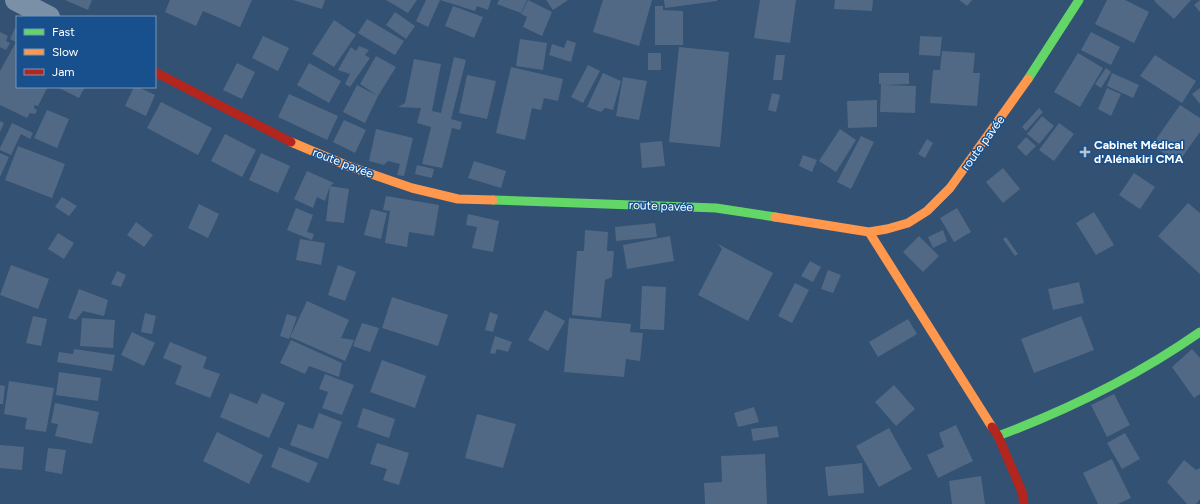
<svg xmlns="http://www.w3.org/2000/svg" width="1200" height="504" viewBox="0 0 1200 504" font-family="Figtree,sans-serif">
	<style>
		.building { fill: #516984 }
		.lines { fill: none; stroke-linecap: round; stroke-linejoin: round }
		.street { stroke: #7a90a6; stroke-width: 22 }
		.fast { stroke: #63d668; stroke-width: 9 }
		.slow { stroke: #ff974d; stroke-width: 9 }
		.jam { stroke: #b3261e; stroke-width: 9 }
		.poi-dot { fill: #b8c2ce; stroke: #18508e; stroke-width: 1.5 }
		.labels { text-anchor: middle; dominant-baseline: central; stroke-width: 3; stroke-linejoin: round; paint-order: stroke }
		.street-label { font-size: 12px; fill: #fff; stroke: #18508e }
		.poi-label { font-size: 12px; font-weight: bold; fill: #fff; stroke: #18508e; text-anchor: start }
	</style>
	<rect width="100%" height="100%" fill="#335173"/>
	<path class="building" d="M65,0H92L88,10Z
		M170,0H252L240,27L203,11L196,26L165,12Z
		M293,0H325L322,9Z
		M386,0H417L408,13Z
		M426,0H440L428,27L416,21Z
		M440,0H491L488,10L477,6L475,11Z
		M499,0H527L521,13L497,4Z
		M528,0L552,12L542,36L523,27L527,17L521,14Z
		M546,0H568L553,10Z
		M603,0H652L639,46L593,32Z
		M664,0H717V1L665,8Z
		M760,0H796L790,43L754,38Z
		M835,0H873L872,11L834,9Z
		M959,0H972L967,6Z
		M1107,0H1125L1149,12L1134,43L1095,24Z
		M1155,0H1191L1174,19L1154,1Z
		M1200,0V12L1194,5Z
		M453,6L483,17L474,38L445,26Z
		M655,6H663V10L683,11V45H655Z
		M395,12L415,26L406,39L386,25Z
		M367,19L404,41L395,55L358,33Z
		M334,20L356,35L334,67L312,54Z
		M15,28H17V87L47,88L38,106L34,105V108L37,110L35,114L30,113L27,118L0,105V71L16,42L10,39Z
		M0,32L8,36L6,41L10,43L6,50L0,47Z
		M1091,32L1120,47L1111,65L1081,50Z
		M263,36L289,48L278,71L252,58Z
		M920,36L942,37L940,56L919,55Z
		M520,39L547,43L543,70L516,66Z
		M567,40L576,43L571,62L549,55L552,44L564,48Z
		M359,46L369,50L365,55L370,58L350,87L345,84L350,74L338,70L351,47L356,51Z
		M679,47L729,52L720,147L669,142Z
		M942,51L975,53L973,73H980L977,106L930,103L933,70H940Z
		M648,53H661V70H648Z
		M1078,53L1103,68L1080,107L1054,92Z
		M776,55H785L782,80H773Z
		M1155,55L1196,81L1182,103L1140,76Z
		M376,56L396,67L378,96L360,84Z
		M454,57L466,60L451,119L462,122L460,130L452,128L442,168L422,164L431,127L417,123L421,108L398,107L405,103L414,59L441,64L432,111L441,113Z
		M237,63L255,72L242,99L223,90Z
		M309,63L341,81L329,103L297,85Z
		M588,65L600,71L583,103L571,97Z
		M511,67L563,79L558,101L544,98L541,110L532,108L525,140L496,133Z
		M1106,68L1111,72L1101,88L1095,84Z
		M603,73L621,81L613,110L605,108L601,112L587,107Z
		M879,73H909V84L884,85L916,86L915,113L880,112L881,84H879Z
		M1112,73L1139,85L1133,98L1107,86Z
		M467,75L496,81L487,119L459,113Z
		M623,77L647,81L639,120L616,116Z
		M357,85L378,96L365,123L343,112Z
		M57,87H85L79,98Z
		M134,87H138L155,95L146,116L125,106Z
		M1107,88L1121,94L1111,116L1098,109Z
		M1200,88V104L1192,94Z
		M772,93L780,95L776,112L768,110Z
		M289,94L338,116L327,140L278,117Z
		M877,100V127L848,128L847,101Z
		M161,102L212,128L198,155L147,128Z
		M1180,105L1200,118V132L1178,163L1152,145Z
		M1039,108L1043,112L1026,131L1022,127Z
		M47,110L69,119L57,148L34,138Z
		M1042,116L1054,126L1039,144L1027,134Z
		M344,120L366,130L355,153L333,142Z
		M0,121L4,123L0,132Z
		M12,123L33,133L30,139L21,134L11,155L0,150V148Z
		M1059,123L1074,134L1054,161L1039,150Z
		M376,129L413,138L404,176L397,175L400,164L388,161L384,165L369,161Z
		M840,129L856,140L836,172L819,161Z
		M225,134L256,150L242,177L211,161Z
		M861,136L874,142L851,189L837,182Z
		M1026,137L1036,146L1026,156L1017,147Z
		M927,139L933,143L925,158L918,154Z
		M662,141L665,166L642,168L640,143Z
		M18,146L65,164L52,198L5,180Z
		M0,153L9,157L0,177Z
		M261,153L290,166L278,193L249,180Z
		M803,155L817,160L812,172L799,166Z
		M474,161L506,171L501,188L468,178Z
		M417,165L434,169L432,178L415,174Z
		M1003,168L1020,189L1003,203L986,182Z
		M307,171L334,183L330,186L325,201L317,197L313,208L294,199Z
		M1134,173L1155,187L1140,209L1119,195Z
		M330,186L349,189L344,223L326,221Z
		M386,196L439,205L434,236L409,232L407,247L385,243L390,211L383,210Z
		M62,197L77,206L69,216L55,207Z
		M1188,203L1200,213V274L1158,236Z
		M199,204L219,214L208,238L188,228Z
		M296,208L313,215L307,232L314,234L312,240L287,230Z
		M957,208L971,232L954,242L940,218Z
		M371,209L387,213L381,239L364,235Z
		M1094,212L1114,245L1096,255L1076,223Z
		M468,214L499,221L493,252L472,248L477,227L466,225Z
		M136,222L153,235L144,247L127,235Z
		M655,223L657,237L616,241L615,227Z
		M585,230L608,232L607,251H614L612,277L605,280L601,318L572,315L577,251H584Z
		M943,230L947,241L933,248L928,237Z
		M58,233L74,243L64,259L48,249Z
		M670,236L674,261L627,269L623,245Z
		M919,236L939,256L923,272L903,252Z
		M1006,237L1018,254L1015,256L1003,239Z
		M300,239L325,243L321,265L296,260Z
		M718,244L773,273L748,321L698,295L722,249Z
		M810,261L821,267L813,282L801,276Z
		M11,265L49,279L38,309L0,295Z
		M338,265L356,272L345,301L328,295Z
		M828,270L841,275L833,293L821,289Z
		M117,271L126,275L121,287L111,284Z
		M1079,282L1084,303L1053,310L1048,289Z
		M795,283L809,290L792,323L778,316Z
		M642,286L666,287L664,330L640,329Z
		M79,289L108,300L104,316L83,311L76,320L68,318Z
		M392,297L448,315L438,346L382,328Z
		M307,301L349,320L341,338L354,340L345,361L290,337Z
		M545,310L565,321L548,351L528,340Z
		M490,312L498,315L493,332L485,330Z
		M145,313L156,316L152,334L141,332Z
		M287,314L297,317L289,339L280,336Z
		M33,316L47,319L41,346L26,343Z
		M1081,316L1094,350L1034,373L1021,339Z
		M82,318L115,320L113,348L80,346Z
		M569,318L631,324L630,332L643,333L640,361L626,359L624,377L564,372Z
		M908,319L917,334L878,357L869,342Z
		M362,323L379,328L370,352L353,346Z
		M132,332L155,343L144,366L121,355Z
		M495,336L512,342L508,352L497,349L495,354L490,353Z
		M291,340L342,363L339,377L309,366L305,374L280,363Z
		M170,342L207,357L203,368L220,374L210,398L175,384L182,366L163,358Z
		M74,349L115,355L112,371L57,362L59,352L73,354Z
		M1192,349L1200,358V394L1194,398L1172,367Z
		M382,360L426,376L415,408L370,392Z
		M59,372L101,378L98,401L56,395Z
		M325,374L354,385L342,415L322,408L328,392L319,389Z
		M9,381L54,388L46,432L25,429L27,418L4,414Z
		M0,385L5,386L3,404H0Z
		M894,385L915,409L896,426L875,402Z
		M230,393L257,404L262,393L285,403L269,438L220,417Z
		M1114,394L1130,425L1107,437L1091,405Z
		M55,403L99,412L92,444L55,436L58,424L51,423Z
		M754,407L759,422L738,427L734,413Z
		M363,408L395,419L389,438L357,427Z
		M319,413L342,422L328,459L290,445L298,424L313,429Z
		M477,414L516,424L503,468L465,458Z
		M956,425L973,461L938,478L927,455L944,447L939,433Z
		M777,426L779,437L753,441L751,429Z
		M889,428L912,469L879,487L856,446Z
		M217,432L263,455L249,484L203,461Z
		M1125,433L1140,459L1122,469L1107,443Z
		M377,443L409,453L399,485L383,480L387,469L370,464Z
		M0,445L24,447L22,470L0,468Z
		M279,447L318,463L309,483L271,467Z
		M48,448L66,450L62,474L45,471Z
		M765,454L767,504H705L704,483L722,482L721,456Z
		M1112,459L1131,498L1118,504H1098L1083,473Z
		M1184,460L1196,470L1200,468V499L1196,504H1187L1167,482Z
		M862,463L864,493L828,496L825,467Z
		M981,476L985,504H952L949,481Z"/>
	<g class="lines">
		<path class="street" d="M16,0L49,17"/>
		<path class="fast" d="M1028,79L1079,0
			M493,200L716,208L775,217
			M998,436C1070,409 1137,376 1200,332"/>
		<path class="slow" d="M291,142L348,166L412,188L458,199L493,200
			M775,217L869,232L887,229L908,223L927,211L950,188L1028,79
			M869,232L992,427"/>
		<path class="jam" d="M155,72L291,142
			M992,427L998,436L1022,492L1024,504"/>
	</g>
	<path class="poi-dot" d="M1083 146h4v4h4v4h-4v4h-4v-4h-4v-4h4z"/>
	<g class="labels">
		<g class="street-label">
			<text transform="translate(983 143) rotate(-54)">route pavée</text>
			<text transform="translate(343 163) rotate(21)">route pavée</text>
			<text transform="translate(661 206) rotate(2)">route pavée</text>
		</g>
		<g class="poi-label">
			<text x="1094" y="145">Cabinet Médical<tspan x="1094" dy="14">d'Alénakiri CMA</tspan></text>
		</g>
	</g>
	<rect x="16" y="16" width="140" height="72" fill="#18508e" stroke="#7496bb"/>
	<rect x="24" y="29" width="20" height="6" fill="#63d668" stroke="#7496bb"/>
	<text x="52" y="36" font-size="12" fill="#ffffff">Fast</text>
	<rect x="24" y="49" width="20" height="6" fill="#ff974d" stroke="#7496bb"/>
	<text x="52" y="56" font-size="12" fill="#ffffff">Slow</text>
	<rect x="24" y="69" width="20" height="6" fill="#b3261e" stroke="#7496bb"/>
	<text x="52" y="76" font-size="12" fill="#ffffff">Jam</text>
</svg>
